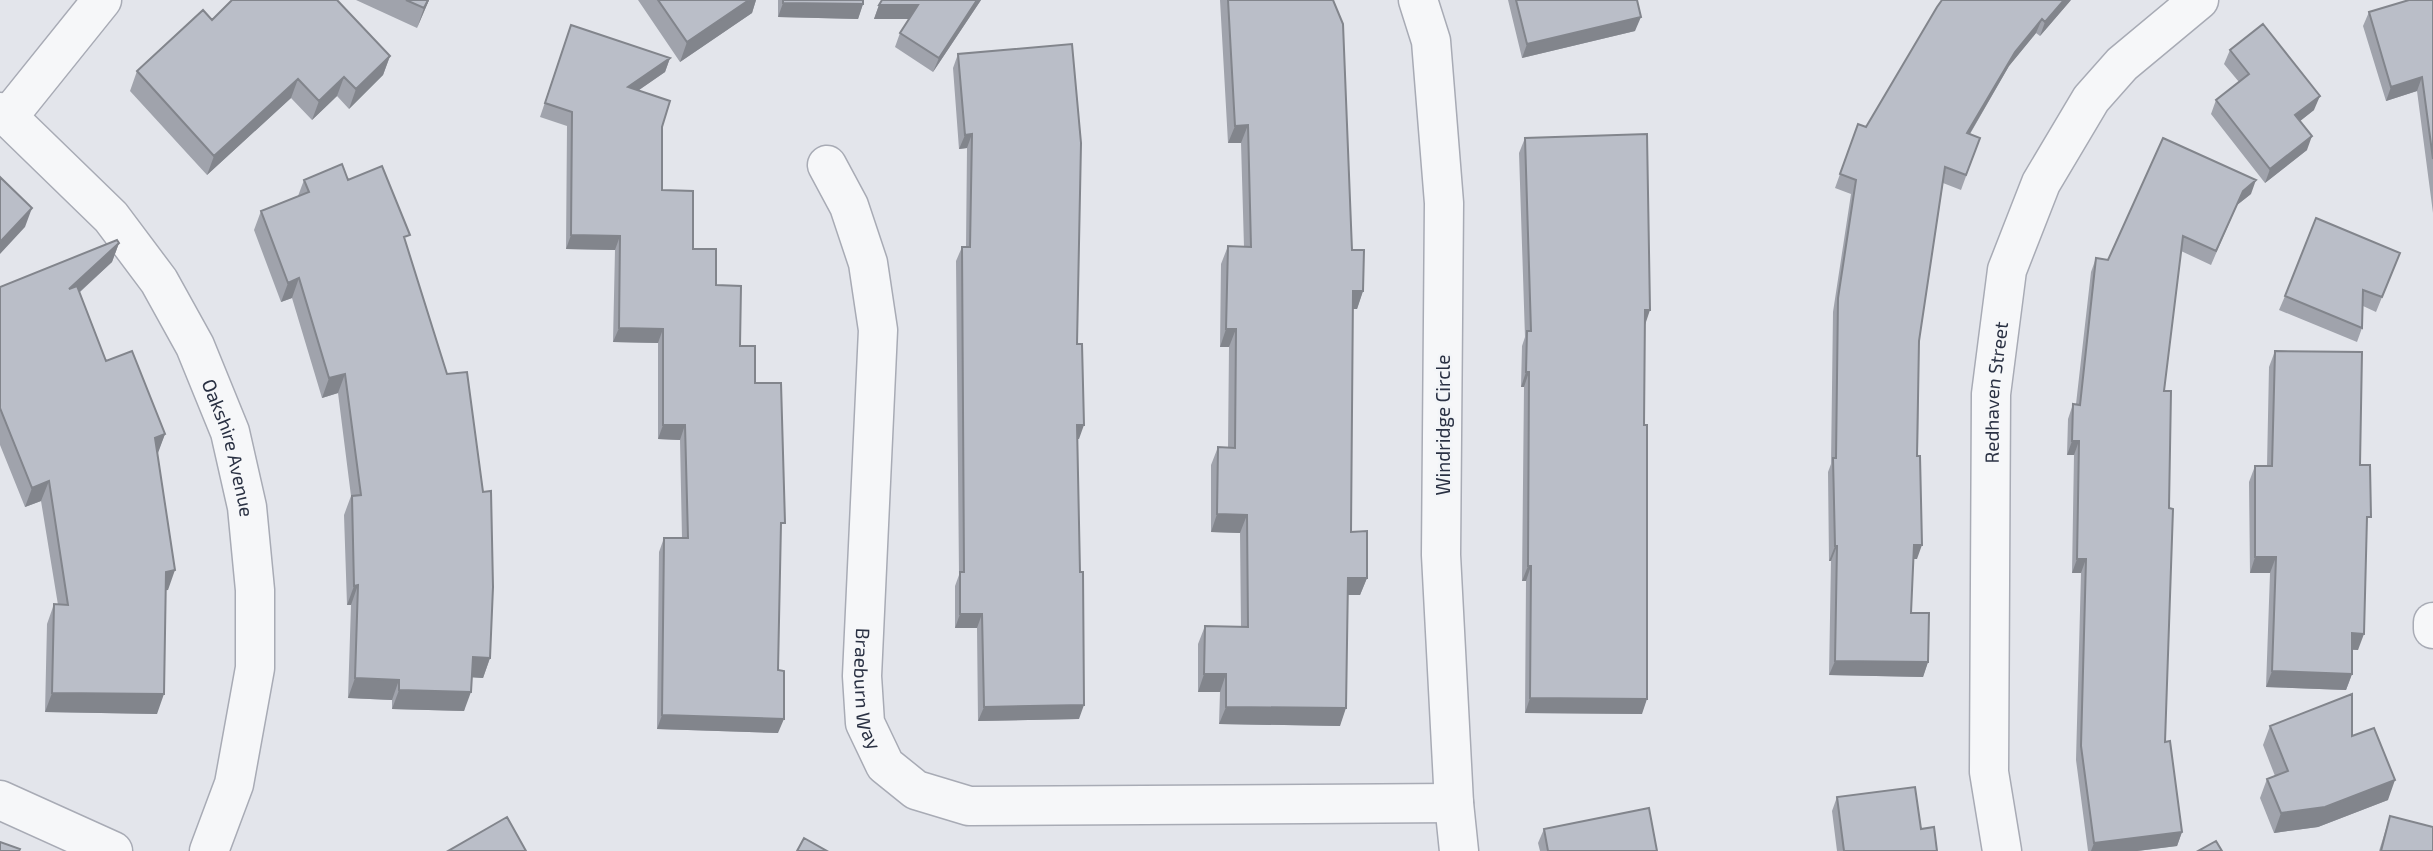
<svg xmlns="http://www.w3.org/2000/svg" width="2433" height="851" viewBox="0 0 2433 851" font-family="'Exo 2',sans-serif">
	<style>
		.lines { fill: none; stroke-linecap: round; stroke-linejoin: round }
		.minor-casing { stroke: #a8abb5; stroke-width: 41 }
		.minor { stroke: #f6f7f9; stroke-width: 38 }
		.wall { fill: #a0a3ac }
		.shaded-wall { fill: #82858c }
		.building { fill: #babec8; stroke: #82858c; stroke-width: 2 }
		.labels { text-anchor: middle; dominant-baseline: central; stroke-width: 5; stroke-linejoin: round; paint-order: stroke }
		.street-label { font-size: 19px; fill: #2a3143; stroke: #f3f5f8 }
	</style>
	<rect width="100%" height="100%" fill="#e3e5eb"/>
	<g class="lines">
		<g class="minor-casing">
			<g id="minor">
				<path d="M1418,0L1431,41L1444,203L1441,555L1454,803L1459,851"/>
				<path id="s1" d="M0,112L8,117L111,217L159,281L195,346L230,432L247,507L255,590V668L234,784L209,851"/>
				<path d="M8,117L102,0"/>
				<path id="s2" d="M827,165L849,206L868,263L878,330L862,676L865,723L885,765L916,790L969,806L1454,803"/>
				<path d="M2433,622V629"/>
				<path d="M0,800L113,851"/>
				<path id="s3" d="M2002,851L1989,772L1991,394L2007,270L2041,183L2091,99L2122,64L2199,0"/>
			</g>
		</g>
		<use href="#minor" class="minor"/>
	</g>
	<path class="wall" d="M356,0H429L417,28Z
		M638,0H756L752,13L680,62Z
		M778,0H863V4L858,19L778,17Z
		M981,0L933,72L895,47L900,33L909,19H874L879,5Z
		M1220,0H1333L1352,250L1363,291L1357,309H1353L1351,532L1367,578L1360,595H1347L1340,726L1219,724L1220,692H1198V644L1205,626L1241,627L1240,533L1211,532V465L1218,447L1228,448L1229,347H1220L1221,264L1228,246L1244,247L1241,143H1228Z
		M1508,0H1637L1635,31L1522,58Z
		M2071,0L2040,36L2036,33L2009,66L1970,134L1980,138L1961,190L1943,183L1919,341L1917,559H1913L1911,613L1928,662L1923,677L1829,675L1831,561H1829L1828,472L1831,464L1833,312L1851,194L1835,188L1858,124L1866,127Z
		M2433,0V213L2417,91L2386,101L2363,26L2369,12Z
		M212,20L390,56L383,75L349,109L337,96L312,120L291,98L207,175L130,91L137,71Z
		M571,25L670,58L665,72L639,90L662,127V190L693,249L716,285L755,383L781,534L778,670V733L657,729L659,552L664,538H682L680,440L658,439V343L613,342L615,250L566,249L567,126L540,117Z
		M2230,50L2314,110L2300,121L2307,150L2265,183L2211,114L2216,100L2239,82L2224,64Z
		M958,54L1077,344L1079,439H1078L1079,719L978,721L977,628H955V586L959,575L956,261L962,247H966L967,148L959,149L953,68Z
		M1525,138L1645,325L1642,714L1525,713L1526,581H1522L1524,387H1521L1522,346L1525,337L1519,153Z
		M304,180H348L406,244L490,658L483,678L472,677L464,711L392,709V700L348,698L351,605H347L344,515L351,496L338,393L322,398L292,298L281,302L254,230L261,211L298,196Z
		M2251,194L2237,205L2211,265L2181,251L2164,391L2165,742L2182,832L2177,846L2137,851H2088L2076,760L2081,573H2072L2074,455H2067L2068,419L2073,404H2076L2091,272L2096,258L2108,260Z
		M119,243L112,262L79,293L106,361L165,434L157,454L168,590H165L157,714L45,712L47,624L54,604L58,605L41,501L25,507L0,445V287Z
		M2400,253L2376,312L2363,306L2362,328L2357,342L2279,310L2285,296Z
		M2275,351L2360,465L2367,527L2358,650H2352V674L2346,690L2266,687L2270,573H2250L2249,482L2255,466H2267L2269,367Z
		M2270,726L2352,736L2388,800L2318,827L2274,833L2260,798L2267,779L2275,776L2263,745Z
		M1837,797L1921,829L1937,851H1837L1832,811Z
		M2390,816L2433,851H2379Z
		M1544,829L1657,851H1540L1538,843Z"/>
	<path class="shaded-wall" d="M428,0H429L417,28L424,8Z
		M749,0H756L752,13L680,62L687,42Z
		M977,0H981L933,72L939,58Z
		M2064,0H2071L2040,36L2045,22Z
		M783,3L863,4L858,19L778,17Z
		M879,5H918L913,19H874Z
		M1641,17L1635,31L1522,58L1527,44Z
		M2042,19L2036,33L2009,66L1962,147L1967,133L2015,52Z
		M390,56L383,75L349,109L356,89Z
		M670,58L665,72L623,101L628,87Z
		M344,77L337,96L312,120L319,101Z
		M2422,77L2417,91L2386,101L2391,87Z
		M298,79L291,98L207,175L214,156Z
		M2320,96L2314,110L2290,129L2295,115Z
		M1248,125L1241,143H1228L1235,126Z
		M972,134L967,148L959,149L965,135Z
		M2312,136L2307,150L2265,183L2270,169Z
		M2256,180L2251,194L2237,205L2211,265L2243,191Z
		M32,208L25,227L0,254V242Z
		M571,235L620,236L615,250L566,249Z
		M119,243L112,262L62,308L69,289Z
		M299,278L292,298L281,302L288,283Z
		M1353,291H1363L1357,309H1346Z
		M1645,310H1650L1645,325Z
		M619,328L663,329L658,343L613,342Z
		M1226,329H1236L1229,347H1220Z
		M1526,372H1529L1524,387H1521Z
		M345,374L338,393L322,398L329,378Z
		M663,425H685L680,440L658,439Z
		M1077,425H1084L1079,439H1072Z
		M165,434L158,453L148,458L155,438Z
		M2072,441H2079L2074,455H2067Z
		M49,481L41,501L25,507L32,488Z
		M1217,514L1247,515L1240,533L1211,532Z
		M1914,545H1922L1917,559H1908Z
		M1835,546H1837L1831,561H1829Z
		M2255,557H2276L2270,573H2250Z
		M2077,559H2086L2081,573H2072Z
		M1528,566H1531L1526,581H1522Z
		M175,570L168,590L159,591L166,572Z
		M1348,578H1367L1360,595H1341Z
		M358,585L351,605H347L354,586Z
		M960,614H982L977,628H955Z
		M2352,633L2364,634L2358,650L2347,649Z
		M473,657L490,658L483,678L466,677Z
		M1835,661L1928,662L1923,677L1829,675Z
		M2272,671L2352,674L2346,690L2266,687Z
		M1204,674H1226L1220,692H1198Z
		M355,678L399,680L392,700L348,698Z
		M399,690L471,692L464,711L392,709Z
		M52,693L164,694L157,714L45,712Z
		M1530,698L1647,699L1642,714L1525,713Z
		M1084,705L1079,719L978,721L984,707Z
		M1226,707L1346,708L1340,726L1219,724Z
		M662,715L784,719L778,733L657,729Z
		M2395,780L2388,800L2318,827L2274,833L2281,813Z
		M2182,832L2177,846L2137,851H2091L2094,843Z"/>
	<path class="building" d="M232,0H337L390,56L356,89L344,77L319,101L298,79L214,156L137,71L203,10L212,20Z
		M406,0H428L424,8Z
		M658,0H749L687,42Z
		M783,0H863V4L783,3Z
		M882,0H977L939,58L900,33L918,5H879Z
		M1228,0H1333L1343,24L1352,250H1364L1363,291H1353L1351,532L1367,531V578H1348L1346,708L1226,707V674H1204L1205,626L1248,627L1247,515L1217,514L1218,447L1235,448L1236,329H1226L1228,246L1251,247L1248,125L1235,126Z
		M1516,0H1637L1641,17L1527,44Z
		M1942,0H2064L2045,22L2042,19L2015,52L1967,133L1980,138L1966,175L1945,167L1919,341L1917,456H1920L1922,545H1914L1911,613H1929L1928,662L1835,661L1837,546H1835L1833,458H1836L1838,298L1856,180L1840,174L1858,124L1866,127L1937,7Z
		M2409,0H2433V159L2422,77L2391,87L2369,12Z
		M2263,24L2320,96L2295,115L2312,136L2270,169L2216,100L2249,74L2230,50Z
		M571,25L670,58L628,87L670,101L662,127V190L693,191V249H716V285L741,286L740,346H755V383H781L785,523H781L778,670L784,671V719L662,715L664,538H688L685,425H663V329L619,328L620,236L571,235L572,112L545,103Z
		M1072,44L1081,143L1077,344H1082L1084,425H1077L1080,572H1083L1084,705L984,707L982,614H960V572H964L962,247H970L972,134L965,135L958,54Z
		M1647,134L1650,310H1645L1644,425H1647V699L1530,698L1531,566H1528L1529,372H1526L1527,331H1531L1525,138Z
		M2163,138L2256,180L2243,191L2216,251L2183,236L2164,391H2171L2169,508L2173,509L2165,742L2170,741L2182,832L2094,843L2081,746L2086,559H2077L2079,441H2072L2073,404L2080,405L2096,258L2108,260Z
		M342,164L348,180L382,166L410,235L404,237L447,374L467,372L483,492L491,491L493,587L490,658L473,657L471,692L399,690V680L355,678L358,585L354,586L352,496L361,495L345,374L329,378L299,278L288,283L261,211L309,192L304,180Z
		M0,177L32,208L0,242Z
		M2316,218L2400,253L2382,297L2363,290L2362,328L2285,296Z
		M117,240L119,243L69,289L77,286L106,361L132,351L165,434L155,438L175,570L166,572L164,694L52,693L54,604L68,605L49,481L32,488L0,408V287Z
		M2275,351L2362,352L2360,465H2370L2371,517H2367L2364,634L2352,633V674L2272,671L2276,557H2255V466H2272Z
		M2352,694V736L2374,728L2395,780L2325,807L2281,813L2267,779L2288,771L2270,726Z
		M1915,787L1921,829L1934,827L1937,851H1844L1837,797Z
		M1649,808L1657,851H1548L1544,829Z
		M2390,816L2433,827V851H2381Z
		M507,817L526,851H448Z
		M804,838L827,851H797Z
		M2216,841L2222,851H2198Z
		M0,842L20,849L19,851H0Z"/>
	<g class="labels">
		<g class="street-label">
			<text stroke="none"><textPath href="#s3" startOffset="460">Redhaven Street</textPath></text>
			<text transform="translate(1442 425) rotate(-90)">Windridge Circle</text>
			<text stroke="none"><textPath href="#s1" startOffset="415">Oakshire Avenue</textPath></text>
			<text stroke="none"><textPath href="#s2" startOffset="534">Braeburn Way</textPath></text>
		</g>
	</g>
</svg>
